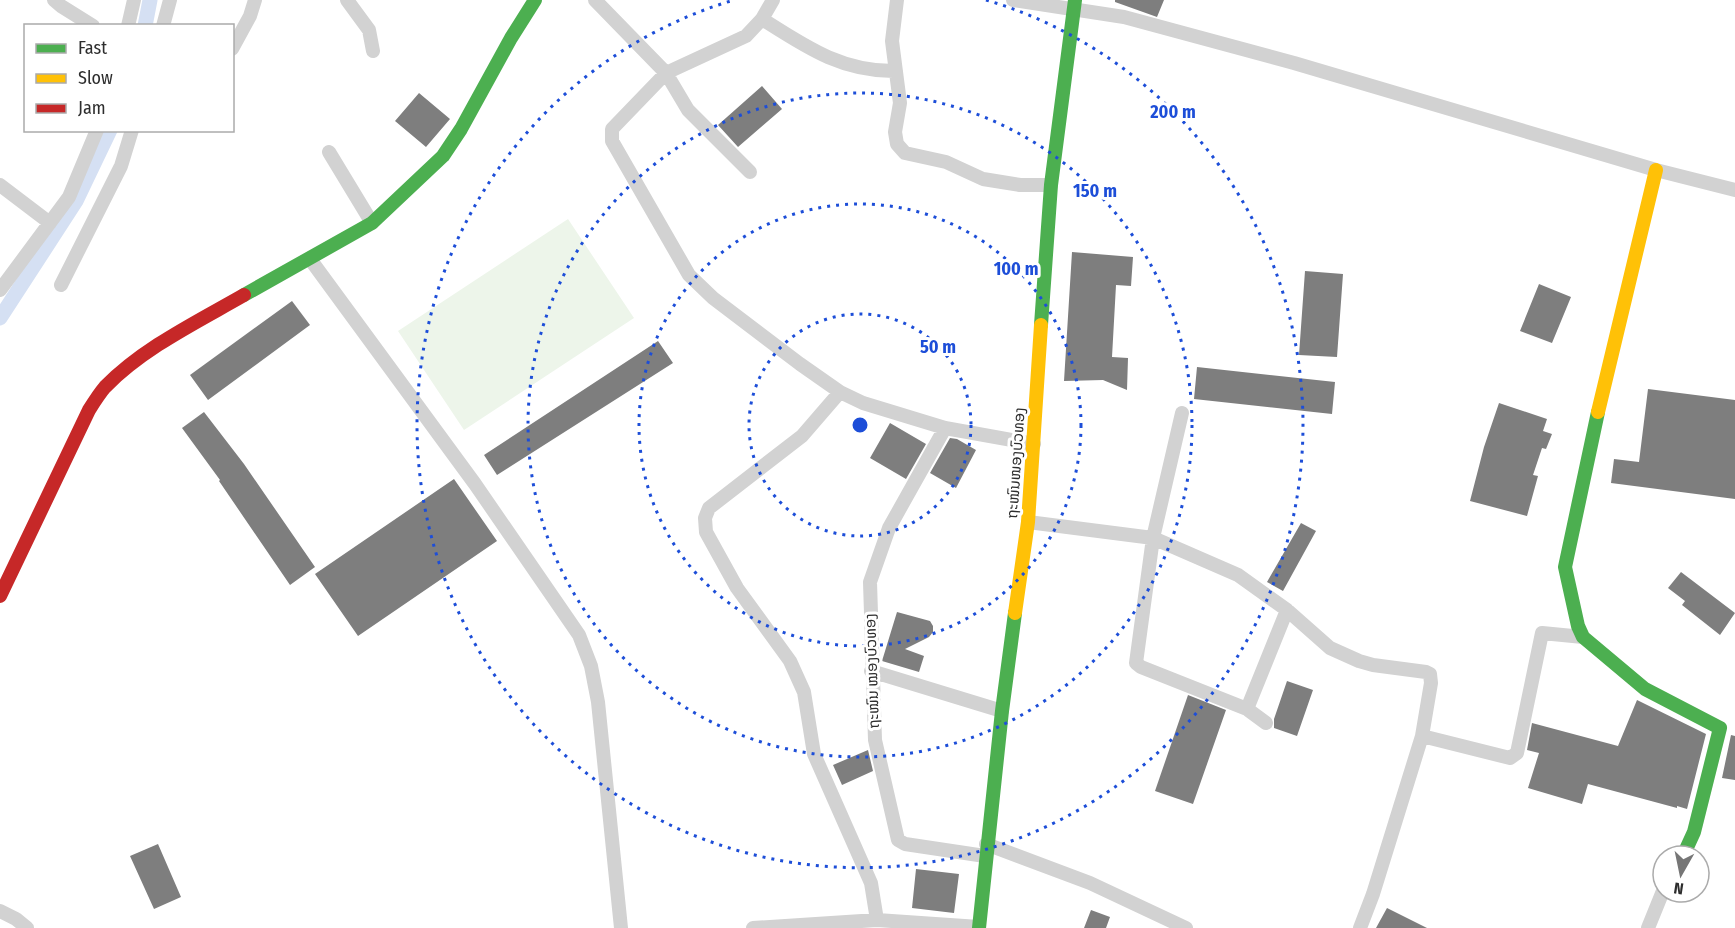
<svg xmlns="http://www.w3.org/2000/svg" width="1735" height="928" viewBox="0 0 1735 928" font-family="'Fira Sans Condensed','Noto Sans Lao',sans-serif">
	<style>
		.green { fill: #edf5ea }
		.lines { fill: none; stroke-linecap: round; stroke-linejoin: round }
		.canal { stroke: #d5e0f3; stroke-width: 15 }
		.building { fill: #7e7e7e }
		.street { stroke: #d2d2d2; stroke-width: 14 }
		.fast { stroke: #4caf50; stroke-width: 14 }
		.slow { stroke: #ffc107; stroke-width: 14 }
		.jam { stroke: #c62828; stroke-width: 14 }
		.ring { fill: none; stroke: #1d4ed8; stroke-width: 3; stroke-dasharray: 3 6 }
		.labels { text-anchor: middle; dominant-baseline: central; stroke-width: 6; stroke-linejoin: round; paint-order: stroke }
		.street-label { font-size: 15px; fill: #2d2d2d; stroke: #fff }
		.centre { fill: #1d4ed8; stroke: #fff; stroke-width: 3 }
		.ring-label { font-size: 18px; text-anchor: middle; font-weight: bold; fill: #1d4ed8; stroke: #fff; stroke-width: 6; stroke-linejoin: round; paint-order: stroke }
	</style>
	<rect width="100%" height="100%" fill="#fff"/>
	<path class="green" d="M568,219L634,318L464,430L398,331Z"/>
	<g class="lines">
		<path class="canal" d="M145,26L150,0
			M0,318L76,201L110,130"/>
	</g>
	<path class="building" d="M1115,0H1164L1157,17L1115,2Z
		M762,86L782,109L738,147L718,125Z
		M419,93L450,119L426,147L395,121Z
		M1072,252L1133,257L1131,286L1116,285L1112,357L1128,358L1127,390L1103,380L1064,381Z
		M1305,271L1343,274L1337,357L1299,355Z
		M1539,284L1571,297L1552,343L1520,331Z
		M292,301L310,325L208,400L190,375Z
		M658,341L673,363L497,475L484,455Z
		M1197,367L1335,382L1332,414L1194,399Z
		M1648,389L1735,400V499L1611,483L1614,459L1639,462Z
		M1499,403L1547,419L1543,431L1552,434L1546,449L1542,448L1533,475L1538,476L1527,516L1470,501L1484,447Z
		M204,412L244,464L315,567L290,585L219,481L220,480L182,428Z
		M890,423L926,444L906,479L870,458Z
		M950,438L957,439L976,450L956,488L930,473Z
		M454,479L497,541L358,636L315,574Z
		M1301,523L1316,531L1283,591L1267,582Z
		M1681,572L1735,613L1720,635L1682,605L1685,601L1668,588Z
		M897,612L930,621L933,626V632L929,637L905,649L924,656L919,672L882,661Z
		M1287,681L1313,690L1297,736L1274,728V719Z
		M1188,695L1226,710L1193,804L1155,791Z
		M1637,700L1706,734L1687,809L1677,806V808L1588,784L1582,804L1528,788L1539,753L1527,750L1532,723L1618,746Z
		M1731,735L1735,736V780L1722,778Z
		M868,750L873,771L842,785L833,765Z
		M158,844L181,897L154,909L130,856Z
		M916,869L959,874L954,913L912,908Z
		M1387,908L1427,928H1376Z
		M1091,910L1110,917L1106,928H1084Z"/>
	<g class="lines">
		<path class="street" d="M54,0L61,6L93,26
			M347,0L369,30L373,51
			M595,0L666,73L688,110L750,172
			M773,0L762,19L746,36L666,73L612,129V141L689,275L713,298L800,364L840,392L863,403L945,428L1034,444
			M897,0L892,41L900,103L895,132L897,144L905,153L946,162L983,179L1020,185H1051
			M1013,0L1124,17L1294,63L1656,170L1735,190
			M762,19C806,47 842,72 896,71
			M128,26L134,0
			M163,26L170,0
			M232,49L250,16L255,0
			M329,152L372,223
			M0,185L50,223
			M310,259L475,484L579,635L591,666L598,702L621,928
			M61,285L121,166L132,130
			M0,290L69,197L97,130
			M840,392L802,436L709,508L705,518L706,532L737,588L790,661L804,692L814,754L871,883L877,920
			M1182,413L1153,538L1136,663L1141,667L1247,709L1266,723
			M945,428L889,528L870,582L875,740L898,840L905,844L985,856
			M1028,522L1153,538L1238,575L1287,610L1330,648L1359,661L1373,665L1426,672L1430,674L1431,683L1422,736L1373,894L1360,928
			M871,671L1002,711
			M1247,709L1287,610
			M1422,736L1510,758L1517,753L1542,633L1583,637
			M986,844L1090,883L1186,928
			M0,911L16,919L27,928
			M753,928L877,920L979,927
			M1648,928L1663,891"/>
		<path class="fast" d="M244,295L372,223L443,156L461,129L511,38L535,0
			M1041,325L1051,185L1075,0
			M1598,412L1565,567L1578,626L1583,637L1645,689L1720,728L1694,832L1683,856
			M979,928L1002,711L1015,613"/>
		<path class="slow" d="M1598,412L1656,170
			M1015,613L1028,522L1041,325"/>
		<path class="jam" d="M0,596L89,410C94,402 99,394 105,387C143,348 197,322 244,295"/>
	</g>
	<g class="ring">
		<circle cx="860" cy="425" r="111"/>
		<circle cx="860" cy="425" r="221"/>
		<circle cx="860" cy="425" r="332"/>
		<path d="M986 0A443 443 0 1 1 734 0"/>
	</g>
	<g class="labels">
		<g class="street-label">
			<text transform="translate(1016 463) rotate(-86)">ຖະໜົນໜອງບົວທອງ</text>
			<text transform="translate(872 671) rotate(-92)">ຖະໜົນ ໝອງບົວທອງ</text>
		</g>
	</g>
	<circle cx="860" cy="425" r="9" class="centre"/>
	<g class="ring-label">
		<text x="1173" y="118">200 m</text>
		<text x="1095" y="197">150 m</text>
		<text x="1016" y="275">100 m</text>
		<text x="938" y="353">50 m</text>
	</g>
	<rect x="24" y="24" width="210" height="108" fill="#ffffff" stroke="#ababab" stroke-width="1.5"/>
	<rect x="36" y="44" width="30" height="9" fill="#4caf50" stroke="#ababab" stroke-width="1.5"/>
	<text x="78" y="54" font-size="18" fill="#2d2d2d">Fast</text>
	<rect x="36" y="74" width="30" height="9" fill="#ffc107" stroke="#ababab" stroke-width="1.5"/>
	<text x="78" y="84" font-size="18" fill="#2d2d2d">Slow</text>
	<rect x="36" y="104" width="30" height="9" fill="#c62828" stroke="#ababab" stroke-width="1.5"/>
	<text x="78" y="114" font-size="18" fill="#2d2d2d">Jam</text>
	<g transform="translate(1681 874) rotate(189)"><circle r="28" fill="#ffffff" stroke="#ababab" stroke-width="1.5"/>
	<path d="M0-4.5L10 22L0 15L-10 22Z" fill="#767676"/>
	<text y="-9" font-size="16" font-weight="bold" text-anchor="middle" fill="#2d2d2d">N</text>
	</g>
</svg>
